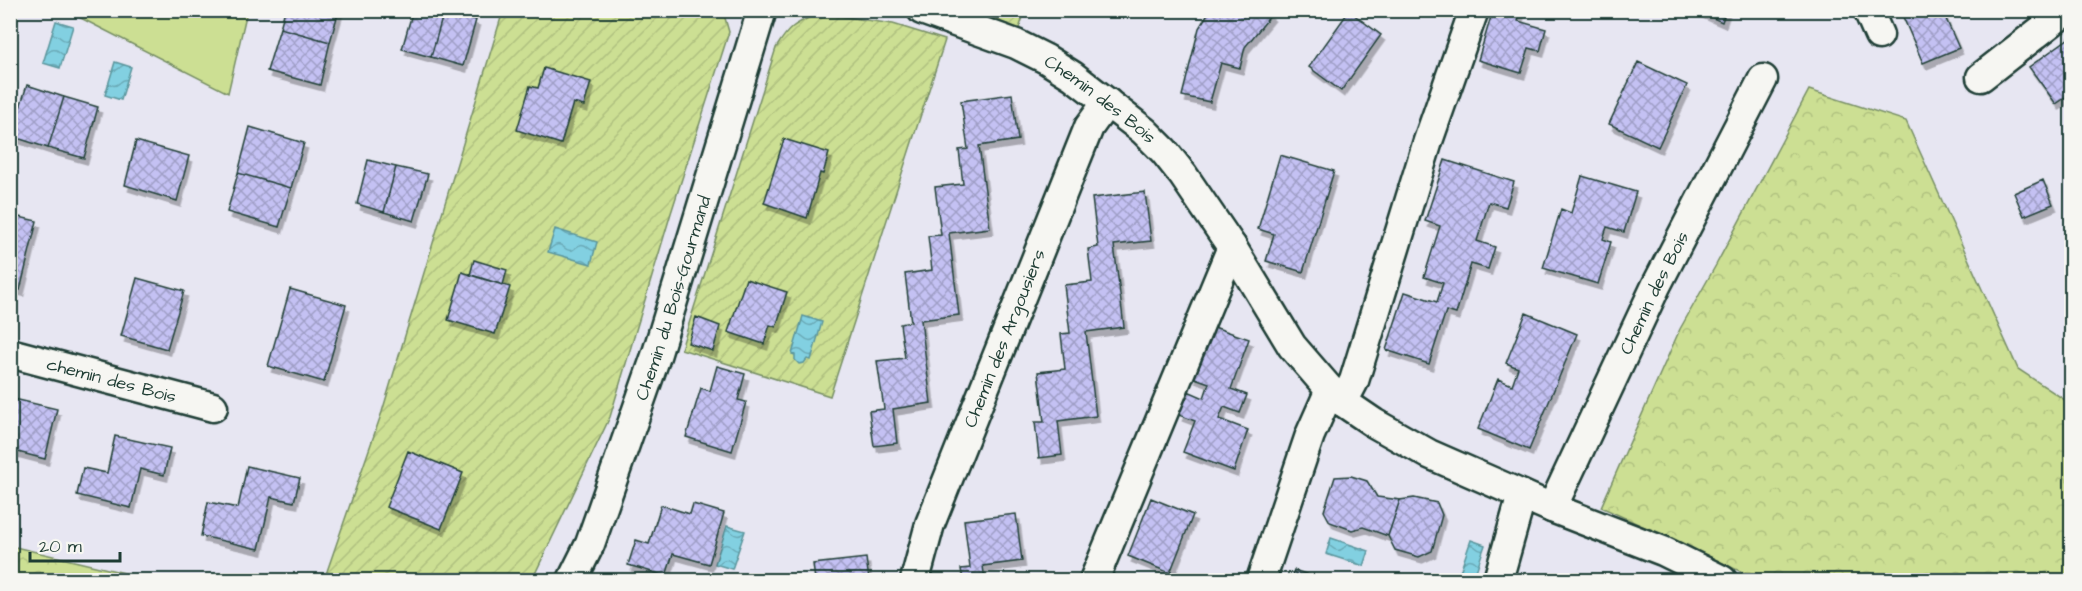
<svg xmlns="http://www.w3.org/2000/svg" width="2082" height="591" viewBox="0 0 2082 591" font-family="'Architects Daughter',sans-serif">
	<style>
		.grass { fill: #ccdf93; stroke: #768e64; stroke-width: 1.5 }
		.forest { fill: url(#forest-crowns); stroke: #768e64; stroke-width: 1.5 }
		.garden { fill: url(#garden-furrows); stroke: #768e64; stroke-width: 1.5 }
		.water { fill: url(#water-waves); stroke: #5a959c; stroke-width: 1.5 }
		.building { fill: url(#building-cross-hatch); stroke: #1f3d34; stroke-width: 1.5; filter: url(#shadow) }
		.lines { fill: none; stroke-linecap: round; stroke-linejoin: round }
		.minor-casing { stroke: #1f3d34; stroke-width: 33 }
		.minor { stroke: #f6f6f2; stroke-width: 28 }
		.labels { text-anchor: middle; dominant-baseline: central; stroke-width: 5; stroke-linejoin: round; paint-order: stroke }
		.street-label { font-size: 18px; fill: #1f3d34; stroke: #f6f6f2 }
	</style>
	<defs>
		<pattern id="forest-crowns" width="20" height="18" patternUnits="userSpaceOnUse" patternTransform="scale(1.5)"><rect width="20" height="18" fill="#ccdf93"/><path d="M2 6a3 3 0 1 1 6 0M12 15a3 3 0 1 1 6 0" fill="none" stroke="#afc07f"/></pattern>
		<pattern id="garden-furrows" width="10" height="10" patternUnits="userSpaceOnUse" patternTransform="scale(1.5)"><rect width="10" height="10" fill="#ccdf93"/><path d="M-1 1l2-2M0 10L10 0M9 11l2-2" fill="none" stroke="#afc07f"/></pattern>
		<pattern id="water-waves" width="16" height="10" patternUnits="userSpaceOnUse" patternTransform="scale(1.5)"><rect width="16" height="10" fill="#82d0e1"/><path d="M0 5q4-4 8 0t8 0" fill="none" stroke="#6aaab7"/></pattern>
		<pattern id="building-cross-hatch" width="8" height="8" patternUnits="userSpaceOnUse" patternTransform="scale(1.5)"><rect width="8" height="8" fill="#c4c1f3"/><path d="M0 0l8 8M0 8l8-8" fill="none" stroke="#9f9ec6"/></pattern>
		<filter id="shadow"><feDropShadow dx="3.5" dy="6" stdDeviation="0" flood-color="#0004"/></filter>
	</defs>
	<rect width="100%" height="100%" fill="#e7e6f2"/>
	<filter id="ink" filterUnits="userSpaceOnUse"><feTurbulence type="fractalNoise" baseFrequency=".0167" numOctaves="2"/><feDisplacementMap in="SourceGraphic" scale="12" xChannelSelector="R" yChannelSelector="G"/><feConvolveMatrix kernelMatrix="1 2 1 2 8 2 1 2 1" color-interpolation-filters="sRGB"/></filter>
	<g filter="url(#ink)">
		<path class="grass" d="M67,11H247L228,93Z"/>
		<path class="forest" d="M1809,90L1906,121L2018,369L2071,404V580H1759L1601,507L1680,329L1716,265Z
			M10,546H11L154,580H11Z"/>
		<path class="garden" d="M503,11H723L729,32L671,213L610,417L532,580H324L382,412Z
			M971,11H1025L1019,29Z
			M819,13L893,24L945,40L830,396L681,349L776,48C790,25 795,24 819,13Z"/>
		<path class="water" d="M56,21L73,26L60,68L43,63Z
			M115,62L131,67L121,100L105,95Z
			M555,229L597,242L591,264L548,252Z
			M803,316L822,322L811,360L807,359L804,363L799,364L795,360V355L792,354Z
			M727,526L745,531L732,569L715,564Z
			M1331,538L1369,551L1364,566L1326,554Z
			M1471,540L1485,545L1473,580L1458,578Z"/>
		<path class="building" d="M285,10H339L330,42L280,28Z
			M413,10L444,11L431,57L402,49Z
			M1210,10H1265L1271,15L1245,47L1240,68L1221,63L1210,102L1182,96L1199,28Z
			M1493,10H1521L1518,21L1546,29L1540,51L1529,48L1521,73L1478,60Z
			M1695,10H1726L1722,22Z
			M1900,10H1942L1959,48L1923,63Z
			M444,11L476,20L463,66L431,57Z
			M1349,11L1381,35L1341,91L1309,67Z
			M280,28L330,42L320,85L267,71Z
			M2072,36V93L2056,104L2029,67Z
			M1638,62L1687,85L1658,147L1609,124Z
			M544,68L591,82L584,106L573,103L561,144L517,130L530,86L538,88Z
			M27,85L64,97L48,148L11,136Z
			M1012,94L1018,140L979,146L990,228L949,233L959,315L921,320L931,403L893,409L897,443L874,446L869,411L884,409L877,361L905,358L900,324L911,322L905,274L932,270L928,236L941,235L935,187L963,184L959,150L968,149L961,101Z
			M64,97L98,107L84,158L48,148Z
			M250,127L304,143L291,188L238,173Z
			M784,139L829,153L823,174L820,173L807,218L764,203Z
			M136,141L189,156L177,201L125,185Z
			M1280,155L1334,171L1303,272L1266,261L1274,234L1258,229Z
			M368,160L396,167L384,212L357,204Z
			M1445,160L1514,182L1506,207L1489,202L1477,241L1495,247L1488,269L1471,264L1456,314L1446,311L1429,364L1386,350L1405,292L1437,302L1443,283L1424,277L1440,226L1425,221Z
			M396,167L428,174L414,221L384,212Z
			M238,173L291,188L279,227L227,212Z
			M1582,176L1636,192L1624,232L1607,227L1603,239L1611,242L1598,284L1543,268L1561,209L1571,213Z
			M2043,180L2053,204L2024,216L2014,193Z
			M1145,192L1151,241L1114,245L1124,327L1086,332L1096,416L1058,421L1062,455L1039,458L1035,422H1044L1038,372L1065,369L1061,334L1070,333L1064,285L1092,282L1088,249L1098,247L1092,198Z
			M10,215L37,221L20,290L10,288Z
			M474,260L507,270L503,285L470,275Z
			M462,272L510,287L495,334L448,320Z
			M137,278L184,291L167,349L121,336Z
			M746,279L787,292L776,327L770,325L764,344L728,332Z
			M290,289L346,305L324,382L268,366Z
			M1526,313L1577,334L1529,450L1478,429L1498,379L1512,385L1518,368L1506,363Z
			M696,317L720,326L713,351L688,343Z
			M1211,326L1249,339L1231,389L1247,395L1240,413L1224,407L1219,419L1248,430L1234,471L1183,452L1195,421L1179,415L1188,391L1204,398L1209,383L1192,377Z
			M717,366L745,374L738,400L746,402L732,451L686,437L701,388L710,391Z
			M10,398L57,409L45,459L10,450Z
			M115,436L170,448L164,475L140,469L131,508L77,495L83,468L107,473Z
			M408,451L463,473L441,529L386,507Z
			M247,466L300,478L294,502L271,497L259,549L201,536L208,502L238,508Z
			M1351,476L1367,481L1377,497L1400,500L1388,536L1363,527L1352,530L1330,522L1324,511L1335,477Z
			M1151,498L1193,515L1170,573L1128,556Z
			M1414,498L1437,503L1442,515L1432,551L1419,557L1395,550L1388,536L1400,500Z
			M693,504L724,513L709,564L673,554L666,576L628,565L636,540L649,544L661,505L690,514Z
			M1016,514L1022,561L983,566L985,580H963L961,569L970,568L964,520Z
			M866,558L869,580H815L813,564Z
			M1294,570L1323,580H1291Z"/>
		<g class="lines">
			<g class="minor-casing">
				<g id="minor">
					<path id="s1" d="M922,10L1016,44L1046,59L1073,76L1144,131L1164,151L1183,175L1232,247L1292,346L1330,390L1343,402L1374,423L1429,454L1552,508L1663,551L1722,580"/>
					<path d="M1868,10L1879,35"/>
					<path d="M1981,77L2067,10"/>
					<path id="s2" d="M10,353L213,407"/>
					<path d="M1343,402L1354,381L1428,141L1474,10"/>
					<path id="s3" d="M1552,508L1656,286L1763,79"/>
					<path id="s4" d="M572,580L590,544L657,353L762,10"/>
					<path id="s5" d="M915,580L930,524L1089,127L1107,102"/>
					<path d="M1094,580L1232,247"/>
					<path d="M1261,580L1310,435L1330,390"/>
					<path d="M1498,580L1522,495"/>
				</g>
			</g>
			<use href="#minor" class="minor"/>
		</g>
	</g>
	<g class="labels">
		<g class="street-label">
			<text stroke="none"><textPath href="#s1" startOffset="201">Chemin des Bois</textPath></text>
			<text stroke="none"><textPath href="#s3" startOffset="238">Chemin des Bois</textPath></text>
			<text stroke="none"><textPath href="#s4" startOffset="300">Chemin du Bois-Gourmand</textPath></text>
			<text stroke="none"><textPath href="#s5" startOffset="258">Chemin des Argousiers</textPath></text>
			<text stroke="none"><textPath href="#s2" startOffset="105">chemin des Bois</textPath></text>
		</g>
	</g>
	<rect width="2082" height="591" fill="none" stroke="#f6f6f2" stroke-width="36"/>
	<rect x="18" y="18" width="2046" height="555" fill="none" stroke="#1f3d34" stroke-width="2" filter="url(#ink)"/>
	<path d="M30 552v9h90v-9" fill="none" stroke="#1f3d34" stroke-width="3"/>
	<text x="39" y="552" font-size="18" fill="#1f3d34" stroke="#f6f6f2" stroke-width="4.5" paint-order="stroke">20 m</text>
</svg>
